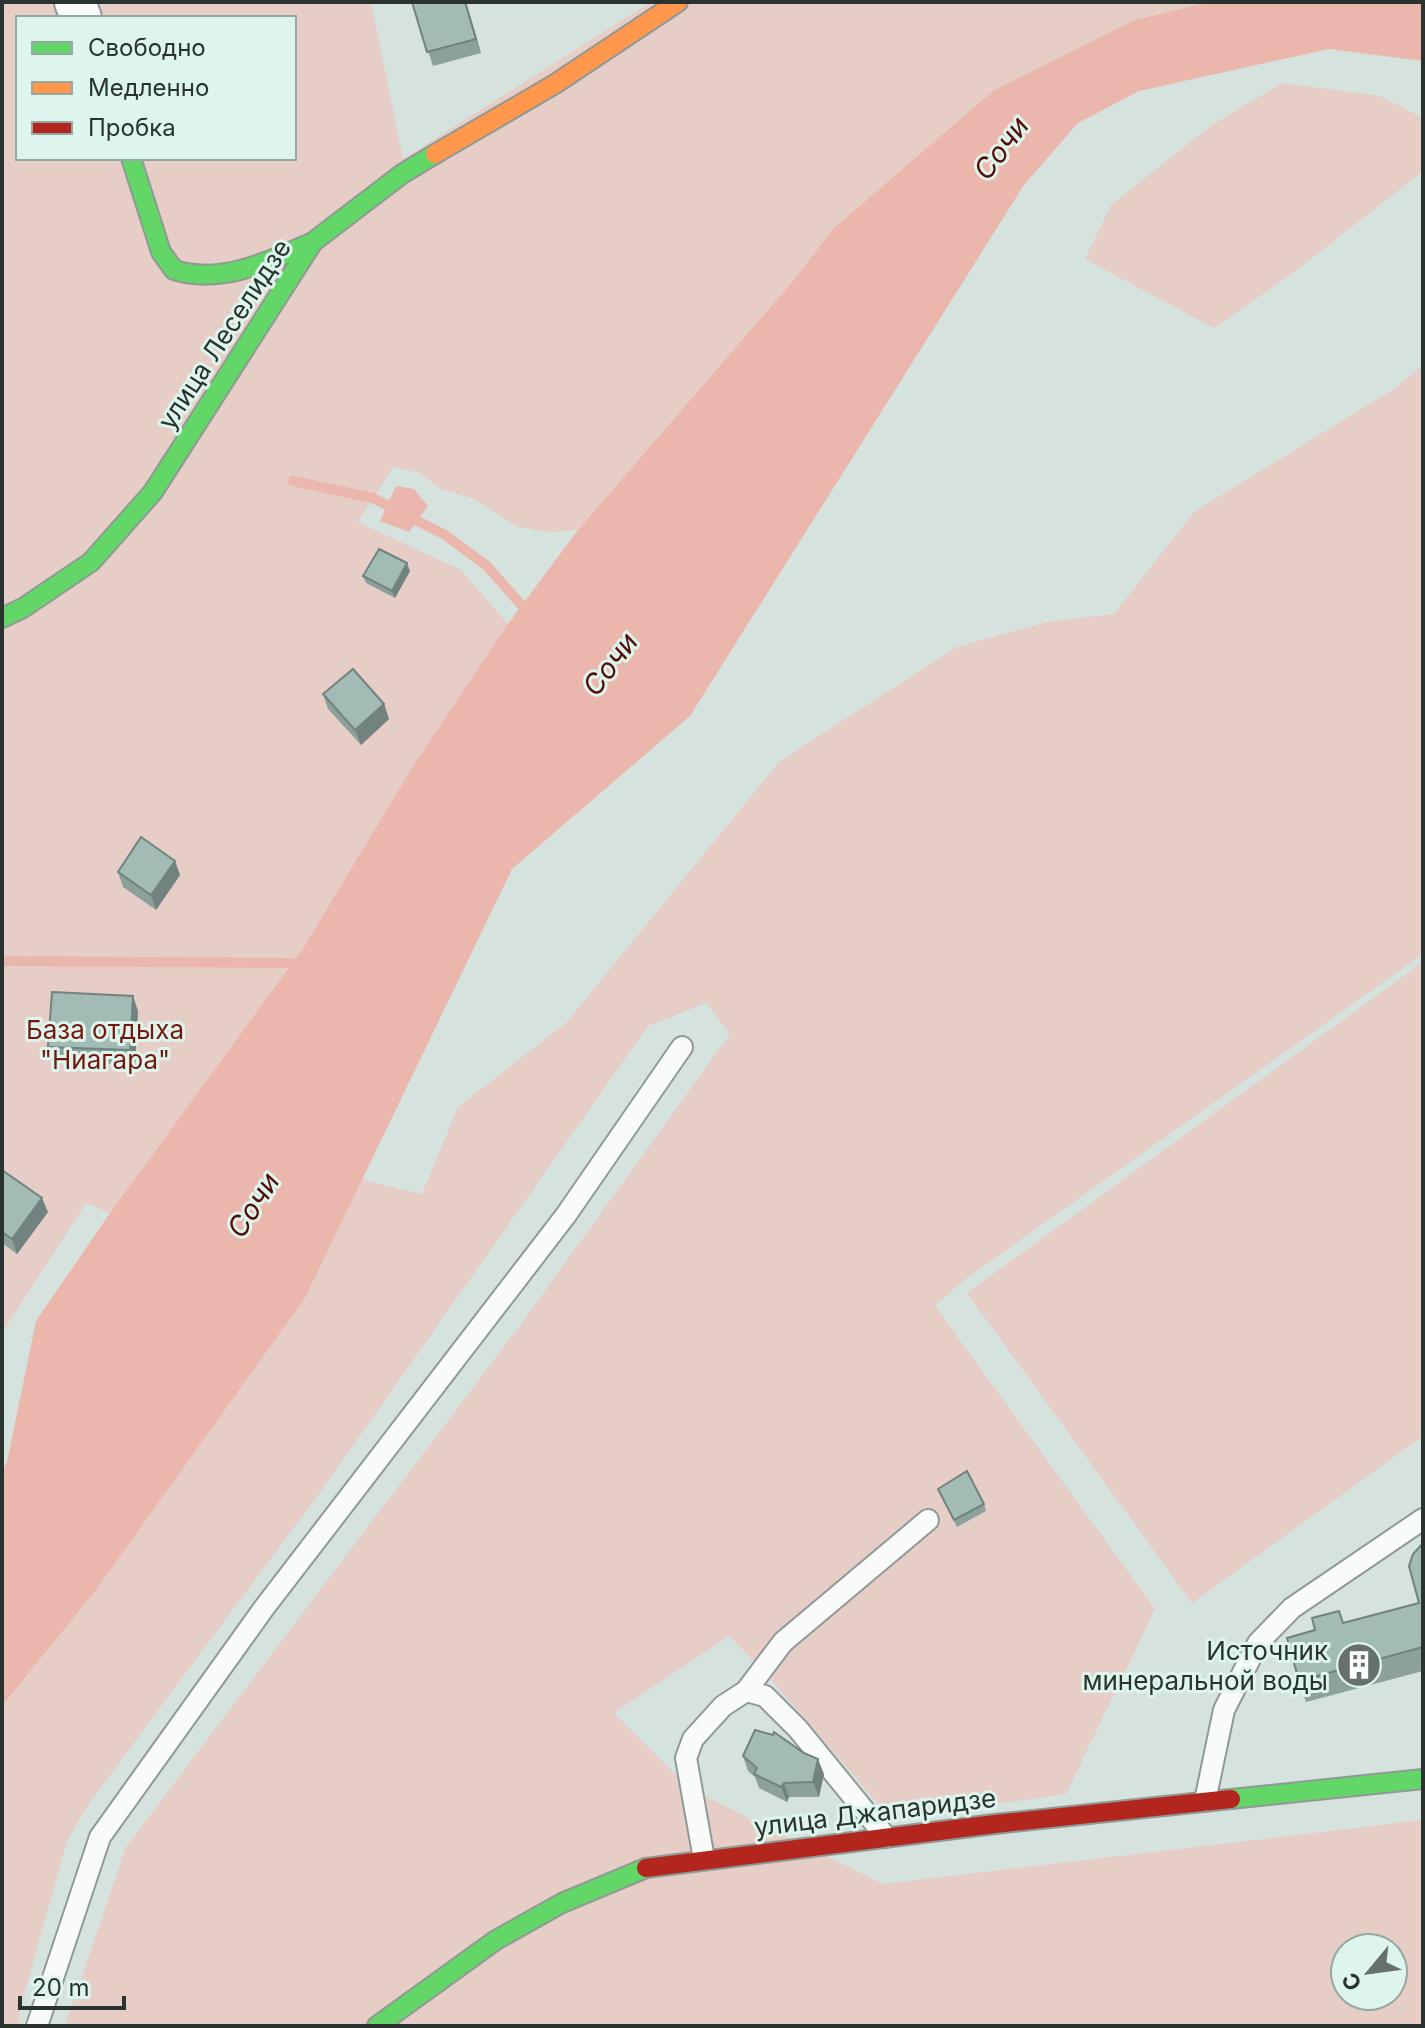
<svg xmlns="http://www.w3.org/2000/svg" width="1425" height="2028" viewBox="0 0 1425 2028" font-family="Inter,sans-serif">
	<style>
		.green { fill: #e6cdc5; fill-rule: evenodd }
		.water { fill: #ebb7ac }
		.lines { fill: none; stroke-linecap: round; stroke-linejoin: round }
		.stream { stroke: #ebb7ac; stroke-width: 10 }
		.lane-casing { stroke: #8f9996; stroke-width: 24 }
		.street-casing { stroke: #8f9996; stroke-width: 44 }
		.fast-casing { stroke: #8f9996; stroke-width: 22 }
		.slow-casing { stroke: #8f9996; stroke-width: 22 }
		.jam-casing { stroke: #8f9996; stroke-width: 22 }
		.lane { stroke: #f9fbfa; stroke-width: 20 }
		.street { stroke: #f9fbfa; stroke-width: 40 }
		.fast { stroke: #63d668; stroke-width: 18 }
		.slow { stroke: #ff974d; stroke-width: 18 }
		.jam { stroke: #b3261e; stroke-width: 18 }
		.wall { fill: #8ca19c }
		.shaded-wall { fill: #72837f }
		.building { fill: #a3bbb5; stroke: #72837f; stroke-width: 2 }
		.labels { text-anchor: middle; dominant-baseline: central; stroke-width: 6; stroke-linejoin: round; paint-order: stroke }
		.street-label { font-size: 26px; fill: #2a3330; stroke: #ddf5ed }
		.park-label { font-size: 26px; fill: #74180f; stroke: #ddf5ed }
		.poi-label { font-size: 26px; fill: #2a3330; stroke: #ddf5ed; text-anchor: end }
		.water-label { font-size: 28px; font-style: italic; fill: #540e07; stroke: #ddf5ed }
	</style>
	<rect width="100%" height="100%" fill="#d5e2de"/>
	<path class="green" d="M2,2H371L403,159L651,2H1209L1135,20L833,229L793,281L578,530L553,532L518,527L474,499L441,489L420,473L393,467L358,522L461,570L508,624L413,766L304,947L110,1213L86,1203L2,1333ZM18,18H294V158H18Z
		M1282,83L1380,96L1423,118V171L1293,273L1214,328L1085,259L1111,205L1212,125Z
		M1423,365V954L964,1280L935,1306L1155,1609L1066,1794L891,1819L764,1671L729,1636L614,1713L690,1789L883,1884L1423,1820V2026H65L126,1847L524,1320L730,1034L706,1003L648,1026L321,1491L90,1802L67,1841L20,2009L18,2026H2V1706L96,1590L305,1298L362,1180L422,1194L458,1107L566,1023L780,761L957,647L1047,622L1114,614L1194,512L1394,389ZM1345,1948H1393V1996H1345Z
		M1423,962V1436L1192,1603L967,1293Z"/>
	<path class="water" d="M1209,2H1423V61L1329,49L1139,91L1078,123L1024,185L690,716L512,869L305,1298L96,1590L2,1706V1470L7,1462L36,1321L110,1213L304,947L413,766L508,624L578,530L793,281L833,229L993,91L1135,20Z
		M396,486L414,489L428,506L409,532L380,521Z"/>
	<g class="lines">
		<path class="stream" d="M293,481L373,498L445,535L487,566L531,616
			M2,961L291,963"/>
		<g class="lane-casing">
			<path id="lane" d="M746,1691L783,1642L928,1520
				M1205,1801L1224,1710L1258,1643L1292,1608L1423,1519
				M704,1859L686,1758L693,1739L723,1706L746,1691L765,1696L798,1729L886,1837
				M37,2026L100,1837L264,1608L566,1215L682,1047"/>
		</g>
		<g class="street-casing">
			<path id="street" d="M75,2L81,18"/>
		</g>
		<g class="fast-casing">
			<path id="fast" d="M131,158L161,252L174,270C221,285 270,261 313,242
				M2,618L23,608L91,562L153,492L313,242L402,174L435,154
				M1231,1799L1423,1779
				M377,2026L496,1940L562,1903L646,1868"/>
		</g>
		<g class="slow-casing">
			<path id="slow" d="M435,154L555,84L678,2"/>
		</g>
		<g class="jam-casing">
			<path id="jam" d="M646,1868L995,1824L1231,1799"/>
		</g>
		<use href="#lane" class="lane"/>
		<use href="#street" class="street"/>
		<use href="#fast" class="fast"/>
		<use href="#slow" class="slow"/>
		<use href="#jam" class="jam"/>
	</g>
	<path class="wall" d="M412,2H466L481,53L433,66Z
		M410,571L395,598L366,583L363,576Z
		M323,694L384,704L389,719L361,745L328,709Z
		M175,861L180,875L156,910L123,887L118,872Z
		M138,1011L135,1065L53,1061L48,1047Z
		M2,1170L48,1212L17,1254L2,1243Z
		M938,1489L984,1504L986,1511L957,1527Z
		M1423,1543V1671L1306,1702L1299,1681L1344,1623L1419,1603Z
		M743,1756L824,1774L819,1797H789L787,1802L759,1788L755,1777L748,1771Z"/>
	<path class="shaded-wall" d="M465,2H466L481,53L476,39Z
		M407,563L410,571L395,598L392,591Z
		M384,704L389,719L361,745L355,730Z
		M175,861L180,875L156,910L151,895Z
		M133,996L138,1011L135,1065L130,1050Z
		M42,1198L48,1212L17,1254L12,1239Z
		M818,1759L824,1774L819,1797L813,1782Z
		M784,1783L789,1797L787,1802L781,1787Z"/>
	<path class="building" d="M412,2H465L476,39L427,52Z
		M379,549L407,563L392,591L363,576Z
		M353,669L384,704L355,730L323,694Z
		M141,837L175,861L151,895L118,872Z
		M52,992L133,996L130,1050L48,1047Z
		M2,1170L42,1198L12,1239L2,1232Z
		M967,1471L984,1504L954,1520L938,1489Z
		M1423,1543V1647L1299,1681L1287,1638L1315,1630L1312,1618L1339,1611L1343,1623L1419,1603L1409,1566L1413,1554Z
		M755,1730L773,1735L774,1732L804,1753L818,1759L813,1782L784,1783L781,1787L754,1774L757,1768L743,1756Z"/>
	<defs>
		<g id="building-disc" transform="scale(2.3)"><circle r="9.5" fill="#66706d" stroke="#ddf5ed"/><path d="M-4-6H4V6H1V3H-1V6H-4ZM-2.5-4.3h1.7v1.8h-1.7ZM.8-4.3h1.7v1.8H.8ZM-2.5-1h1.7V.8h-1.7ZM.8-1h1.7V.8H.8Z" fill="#fff"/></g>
	</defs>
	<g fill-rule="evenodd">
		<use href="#building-disc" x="1359" y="1665"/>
	</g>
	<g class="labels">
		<g class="street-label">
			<text transform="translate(224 334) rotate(-57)">улица Леселидзе</text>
			<text transform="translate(875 1812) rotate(-7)">улица Джапаридзе</text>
		</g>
		<g class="park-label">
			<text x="105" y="1029">База отдыха<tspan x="105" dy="30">"Ниагара"</tspan></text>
		</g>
		<g class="poi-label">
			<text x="1328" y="1650">Источник<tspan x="1328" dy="30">минеральной воды</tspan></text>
		</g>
		<g class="water-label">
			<text transform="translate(1001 148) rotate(-53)">Сочи</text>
			<text transform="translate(610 664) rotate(-53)">Сочи</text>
			<text transform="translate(253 1205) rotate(-57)">Сочи</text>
		</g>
	</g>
	<rect width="1425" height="2028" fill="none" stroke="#2a3330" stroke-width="8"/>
	<rect x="16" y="16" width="280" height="144" fill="#ddf5ed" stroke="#95a7a1" stroke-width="2"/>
	<rect x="32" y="42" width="40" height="12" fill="#63d668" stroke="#95a7a1" stroke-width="2"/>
	<text x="88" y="56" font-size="24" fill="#2a3330">Свободно</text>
	<rect x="32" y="82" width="40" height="12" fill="#ff974d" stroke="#95a7a1" stroke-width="2"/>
	<text x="88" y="96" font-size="24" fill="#2a3330">Медленно</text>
	<rect x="32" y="122" width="40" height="12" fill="#b3261e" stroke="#95a7a1" stroke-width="2"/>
	<text x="88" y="136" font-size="24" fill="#2a3330">Пробка</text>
	<g transform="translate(1369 1972) rotate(241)"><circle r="38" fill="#ddf5ed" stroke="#95a7a1" stroke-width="2"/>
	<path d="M0-6L14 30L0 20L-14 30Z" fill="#66706d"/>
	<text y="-12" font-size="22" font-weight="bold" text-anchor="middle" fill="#2a3330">С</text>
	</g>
	<path d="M20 1996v12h104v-12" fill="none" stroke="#2a3330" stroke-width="4"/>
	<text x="32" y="1996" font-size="24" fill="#2a3330" stroke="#ddf5ed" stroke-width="6" paint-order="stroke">20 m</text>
</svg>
